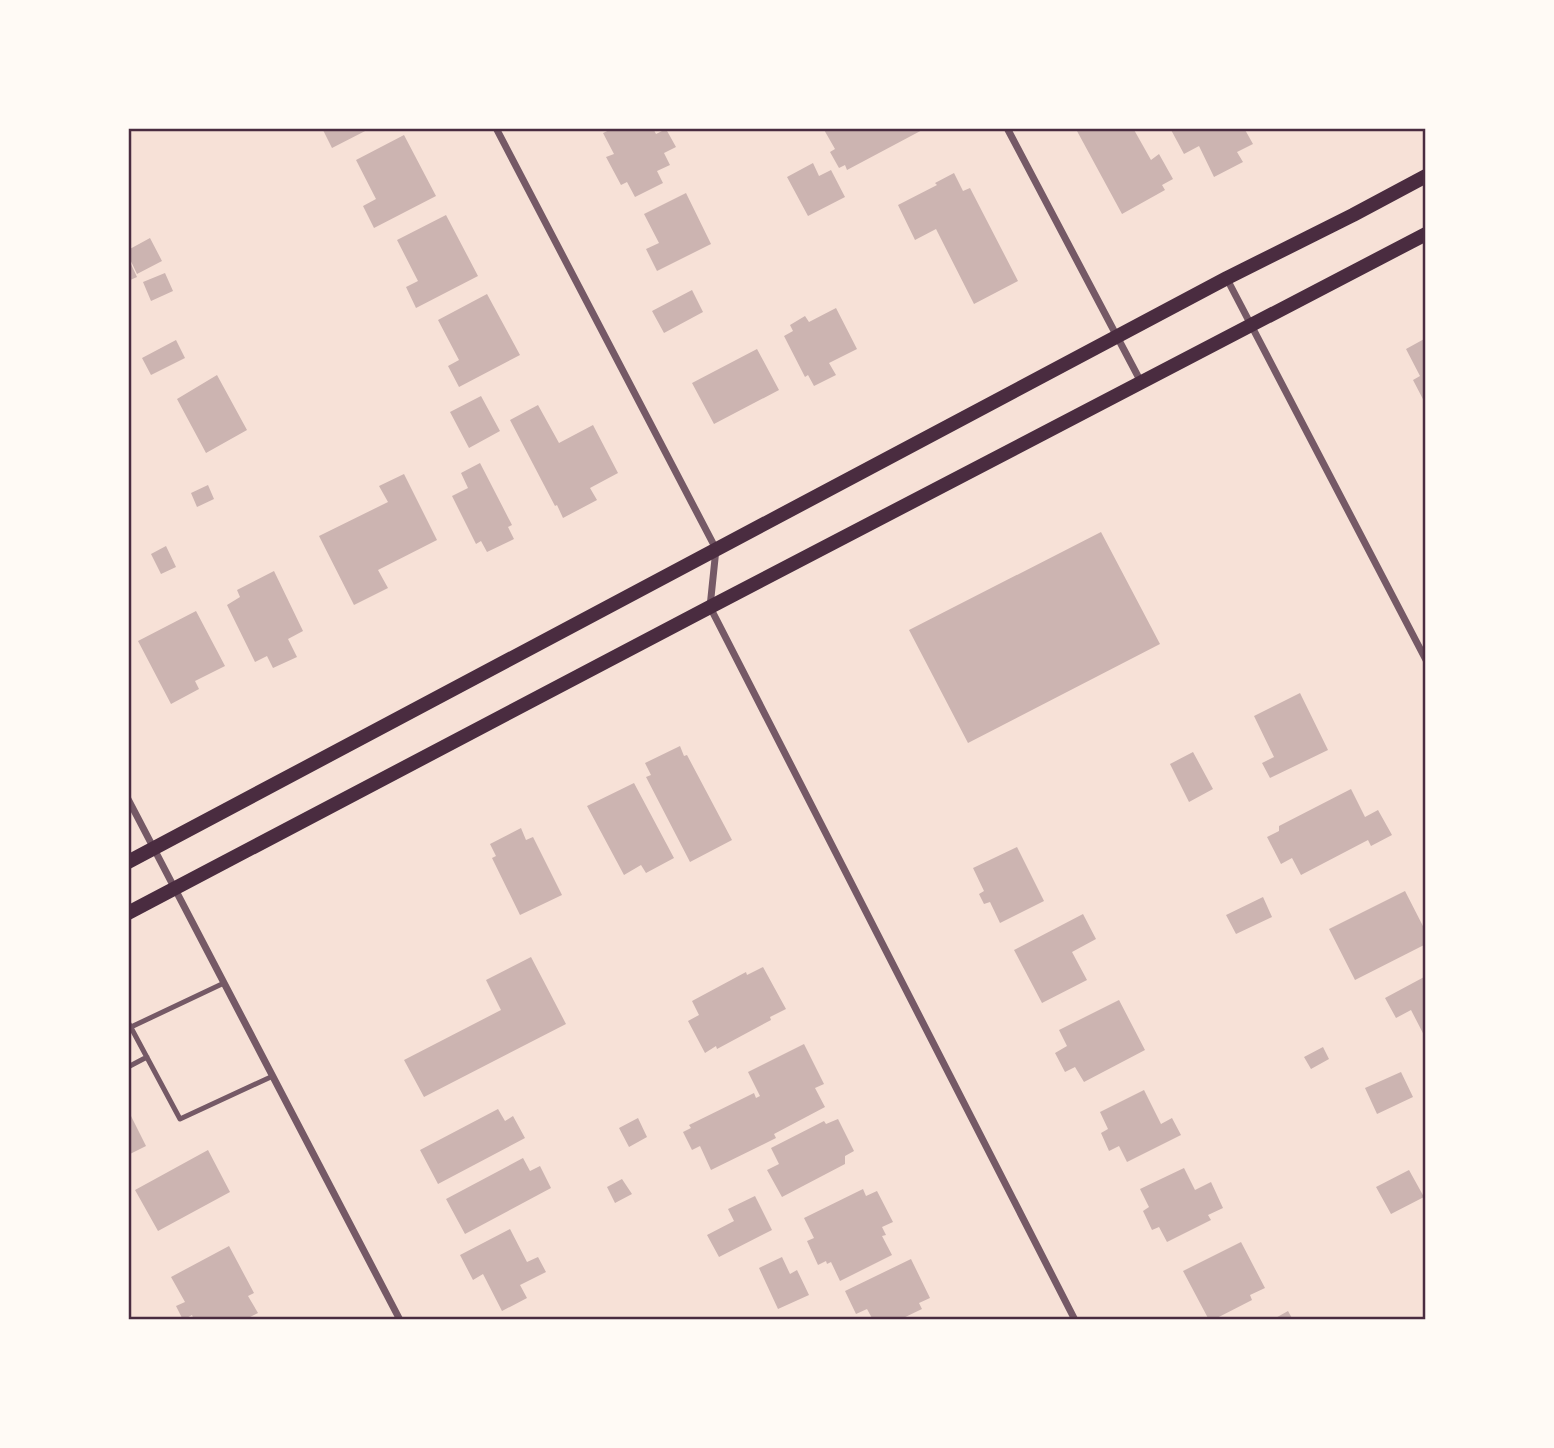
<svg xmlns="http://www.w3.org/2000/svg" width="1554" height="1448" viewBox="0 0 1554 1448" font-family="Spectral,serif">
	<style>
		.building { fill: #ccb4b1 }
		.lines { fill: none; stroke-linecap: round; stroke-linejoin: round }
		.service { stroke: #755966; stroke-width: 5 }
		.minor { stroke: #755966; stroke-width: 7 }
		.secondary { stroke: #4a2c40; stroke-width: 14 }
		.neatline { fill: none; stroke: #4a2c40; stroke-width: 2.5 }
	</style>
	<rect width="100%" height="100%" fill="#f7e1d7"/>
	<path class="building" d="M322,128H371L332,148Z
		M614,128H653L656,134L666,129L676,147L664,153L670,165L657,171L663,183L635,197L627,182L621,185L606,157L614,154L603,133Z
		M823,128H926L847,170L845,165L839,168L830,152L835,149Z
		M1082,128H1133L1151,160L1159,154L1173,179L1162,185L1165,190L1122,214L1077,131Z
		M1170,128H1244L1253,144L1237,152L1243,162L1214,177L1199,146L1184,154Z
		M404,135L436,196L374,228L363,206L376,199L356,160Z
		M813,163L819,176L831,170L845,197L808,216L787,177Z
		M954,173L963,191L970,188L1018,281L974,304L936,229L915,240L898,205L937,185L935,183Z
		M686,193L711,244L657,271L646,249L659,243L644,214Z
		M446,215L478,276L416,308L406,287L418,281L397,240Z
		M150,238L162,261L137,274L128,255V250Z
		M130,262L137,277L128,281V263Z
		M165,273L173,291L151,301L143,282Z
		M692,290L703,312L664,333L652,311Z
		M487,294L520,355L459,387L448,366L459,360L438,320Z
		M836,308L857,349L829,363L836,375L814,386L808,375L805,377L784,336L793,331L790,325L805,316L809,322Z
		M1426,338V405L1413,380L1420,376L1406,349Z
		M176,340L185,358L151,375L142,358Z
		M757,349L779,390L714,424L692,383Z
		M217,375L247,430L206,453L177,399Z
		M481,396L500,431L469,448L450,412Z
		M538,405L559,443L593,425L618,473L590,488L597,500L563,518L557,505L555,506L510,420Z
		M480,463L512,525L508,527L514,539L487,552L481,541L476,544L452,496L468,488L461,473Z
		M404,474L437,540L378,570L388,588L354,605L319,536L388,502L379,486Z
		M208,485L214,499L197,507L191,493Z
		M1101,532L1160,644L968,743L909,630Z
		M166,546L176,567L161,574L151,554Z
		M274,571L303,631L288,639L297,657L273,668L267,656L255,662L227,605L240,597L237,590Z
		M196,611L225,666L195,681L199,689L171,704L138,641Z
		M1300,693L1328,750L1270,778L1262,763L1274,757L1254,716Z
		M680,746L684,756L687,755L732,840L690,862L646,777L651,775L645,763Z
		M1193,752L1213,789L1189,802L1170,764Z
		M634,783L674,858L646,873L641,865L624,875L587,806Z
		M1351,789L1365,817L1378,810L1392,835L1371,846L1368,840L1301,875L1292,858L1281,864L1267,837L1279,831V826Z
		M521,828L526,840L533,837L562,895L520,915L492,858L496,856L490,844Z
		M1017,847L1044,901L1000,923L990,902L984,904L979,894L984,891L973,868Z
		M1405,891L1426,932V944L1355,980L1329,929Z
		M1263,897L1272,917L1236,934L1226,915Z
		M1083,914L1096,939L1072,952L1087,980L1042,1003L1014,950Z
		M531,957L566,1024L424,1097L404,1060L501,1010L486,980Z
		M763,967L786,1009L770,1017L771,1020L717,1049L716,1046L705,1053L688,1021L699,1015L692,1001L746,972L747,975Z
		M1426,976V1039L1411,1010L1396,1018L1385,998Z
		M1119,1000L1145,1050L1084,1082L1075,1067L1065,1072L1055,1053L1067,1046L1059,1030Z
		M804,1044L824,1084L815,1088L825,1107L774,1134L776,1138L711,1170L700,1146L692,1150L683,1132L691,1128L689,1125L754,1093L756,1098L760,1096L748,1072Z
		M1323,1047L1329,1059L1311,1069L1304,1057Z
		M1401,1072L1413,1097L1377,1114L1365,1088Z
		M1144,1090L1161,1124L1172,1118L1181,1135L1127,1162L1119,1146L1109,1151L1101,1133L1108,1129L1100,1112Z
		M498,1109L505,1121L513,1116L525,1138L438,1184L420,1150Z
		M128,1110L146,1146L128,1155Z
		M638,1118L647,1137L629,1147L619,1128Z
		M838,1119L854,1151L845,1156V1164L782,1197L767,1170L779,1164L771,1148L824,1121L826,1124Z
		M208,1150L230,1192L158,1231L135,1190Z
		M523,1158L530,1171L540,1166L551,1188L465,1234L446,1199Z
		M1184,1168L1195,1190L1211,1182L1223,1208L1208,1215L1211,1220L1167,1242L1159,1227L1152,1230L1143,1211L1149,1207L1140,1189Z
		M1409,1170L1424,1197L1391,1214L1376,1187Z
		M622,1179L632,1194L615,1203L607,1187Z
		M863,1189L866,1196L877,1191L893,1222L882,1227L886,1235L882,1236L892,1255L840,1281L831,1262L827,1264L826,1261L818,1265L807,1241L814,1238L804,1218Z
		M755,1196L772,1230L719,1257L707,1235L734,1221L728,1209Z
		M510,1229L527,1262L538,1257L546,1272L520,1285L527,1298L502,1311L483,1274L473,1280L460,1255Z
		M1241,1242L1265,1288L1250,1295L1252,1300L1213,1320H1209L1183,1271Z
		M229,1246L254,1293L248,1296L258,1313L244,1320H194L192,1315L183,1320L176,1306L185,1302L171,1277Z
		M782,1257L790,1274L797,1270L809,1295L778,1309L759,1268Z
		M911,1259L930,1298L919,1303L922,1309L899,1320H873L867,1309L856,1314L845,1291Z
		M1288,1311L1293,1320H1272Z"/>
	<g class="lines">
		<path class="service" d="M128,1022L180,1119L273,1076
			M131,1027L224,983
			M128,1067L147,1057"/>
		<path class="minor" d="M496,128L716,549L710,607L1075,1320
			M1007,128L1141,382
			M1227,279L1426,660
			M128,799L400,1320"/>
		<path class="secondary" d="M128,862L1227,278L1353,215L1426,176
			M128,913L710,607L1426,234"/>
	</g>
	<rect width="1554" height="1448" fill="none" stroke="#fffaf5" stroke-width="259"/>
	<rect x="130" y="130" width="1294" height="1188" class="neatline"/>
</svg>
